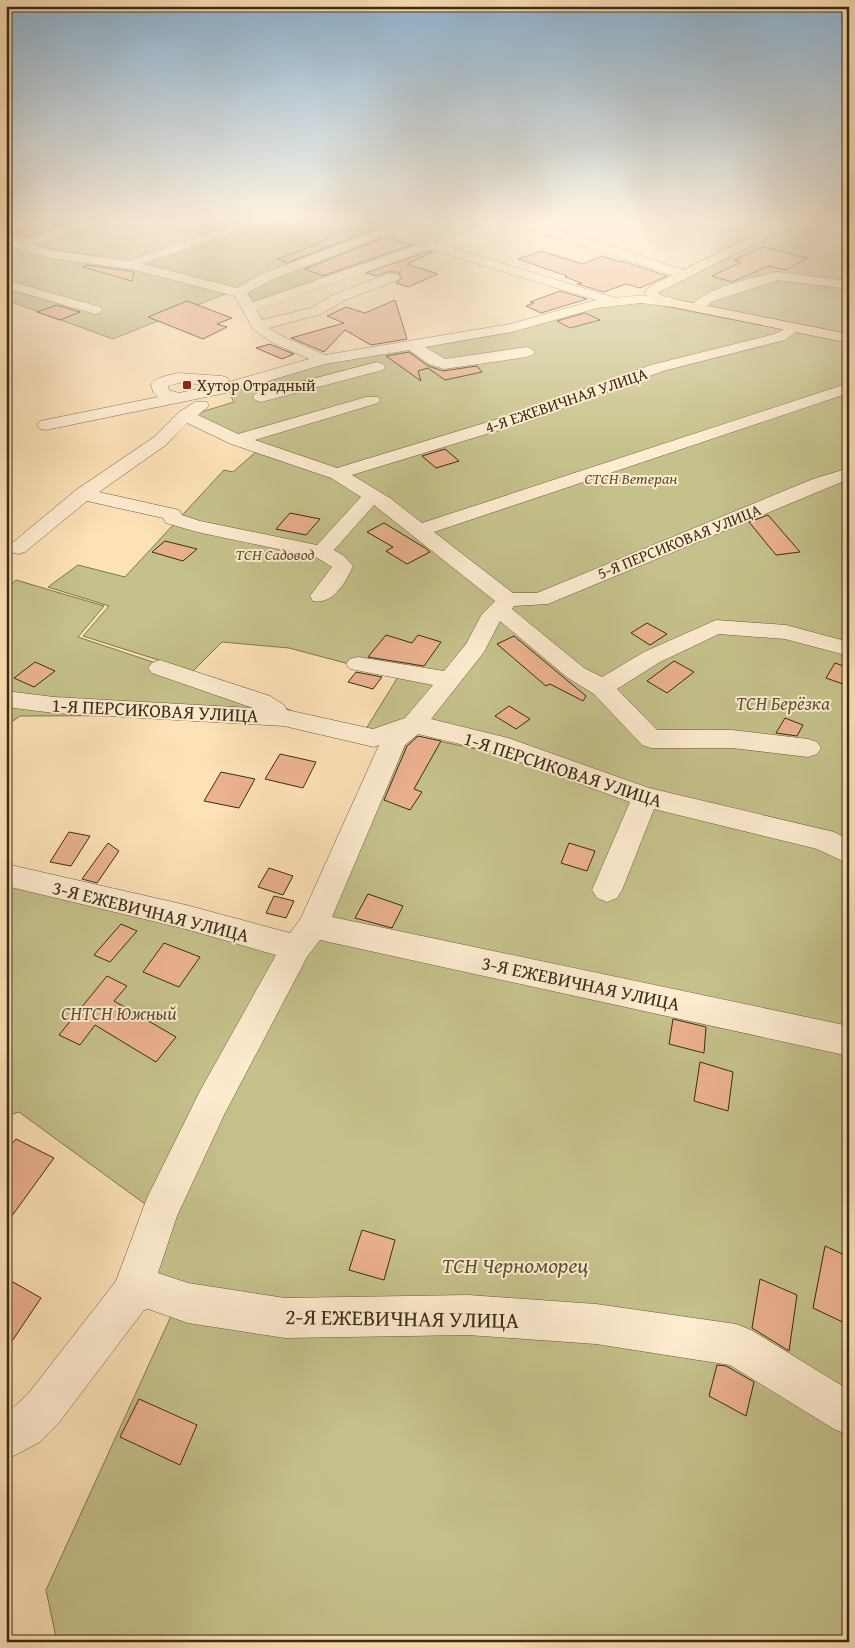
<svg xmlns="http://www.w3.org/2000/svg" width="855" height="1648" viewBox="0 0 855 1648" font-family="'Gentium Book Plus',serif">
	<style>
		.green { fill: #c5c18a; stroke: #807650 }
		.building { fill: #ecb290; stroke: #3a2c17 }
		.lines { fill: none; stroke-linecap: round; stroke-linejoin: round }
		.minor-casing { stroke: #6b593f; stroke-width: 1 }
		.major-casing { stroke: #3a2c17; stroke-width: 1 }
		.minor { fill: #feecd0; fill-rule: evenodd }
		.major { fill: #fde1b7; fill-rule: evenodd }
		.poi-dot { fill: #8f2418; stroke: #feecd0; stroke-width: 2 }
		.labels { text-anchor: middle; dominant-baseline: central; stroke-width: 4; stroke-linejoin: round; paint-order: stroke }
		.far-poi-label { font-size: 16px; fill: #3a2c17; stroke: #feecd0; text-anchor: start }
		.far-street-label { font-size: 16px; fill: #3a2c17; stroke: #feecd0 }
		.far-park-label { font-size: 16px; font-style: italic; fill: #5d5134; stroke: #feecd0 }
		.park-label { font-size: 19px; font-style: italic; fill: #5d5134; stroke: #feecd0 }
		.street-label { font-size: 19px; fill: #3a2c17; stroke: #feecd0 }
		.near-park-label { font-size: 22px; font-style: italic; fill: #5d5134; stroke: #feecd0 }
		.near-street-label { font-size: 22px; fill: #3a2c17; stroke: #feecd0 }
	</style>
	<rect width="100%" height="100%" fill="#fde1b7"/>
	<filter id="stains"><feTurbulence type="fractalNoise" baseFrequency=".004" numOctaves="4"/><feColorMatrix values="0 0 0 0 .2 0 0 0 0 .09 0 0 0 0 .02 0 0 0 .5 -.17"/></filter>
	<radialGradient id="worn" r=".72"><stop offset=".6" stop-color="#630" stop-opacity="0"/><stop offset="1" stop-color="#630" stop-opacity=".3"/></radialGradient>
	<!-- green -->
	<path class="green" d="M6,219H93L17,244L139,264L230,292L113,339L6,300Z
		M99,219H498L253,306L236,290L141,263L25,245Z
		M797,219H849V337L654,297L655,289Z
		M647,303L849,342V847L416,730L504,601L335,476L188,416L234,402L230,395L235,385L287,369L509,327L595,305Z
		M257,451L333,478L372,502L498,600L409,722L364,732L398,677L289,648L222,642L193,671L83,636L109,606L48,587L78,565L125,577L224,470L233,472Z
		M16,580L104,606L78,637L269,701L301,715L20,716L6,726V590Z
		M410,735L533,761L849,857V1642H57L46,1590L182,1292L142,1284L161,1222L323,919Z
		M6,873L288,935L145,1204L19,1112L6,1116Z"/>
	<!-- building -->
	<path class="building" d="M67,219H78L30,236L14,232Z
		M351,227L367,232L287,263L278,259L315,245Z
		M385,237L411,245L323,276L305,269Z
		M763,247L807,258L786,270L768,266L732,282L712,276L741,262L734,260Z
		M429,251L433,252L407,264L438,274L408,287L396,283L402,278L398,272H387L377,276L366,273Z
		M541,251L583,264L602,256L620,262L622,261L667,276L640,288L626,284L604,292L577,284L582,283L565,277L567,276L518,259Z
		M87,265L130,271L134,272L132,281L83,267Z
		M560,291L587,299L541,313L526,306L534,303L530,302Z
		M395,300L407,339L371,345L345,330L324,352L291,338L344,323L327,316L346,307L365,313Z
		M187,301L232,318L217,324L227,327L203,339L148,317Z
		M57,305L80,312L60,320L37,312Z
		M585,313L600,320L570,328L557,321Z
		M270,344L272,345L294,354L282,359L256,348Z
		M409,352L428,366L443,371L477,366L482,372L445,380L428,368L418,371L421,381L386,356Z
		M445,449L459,461L436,468L422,456Z
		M290,513L320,519L306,535L276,529Z
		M768,515L800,552L776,555L749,522Z
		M384,523L425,548L430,552L407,564L386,551L393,547L367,532Z
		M165,541L197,549L183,561L152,552Z
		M647,623L667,634L650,645L631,633Z
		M386,635L412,643L418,635L441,642L424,666L368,657Z
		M514,636L586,696L583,701L550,684L546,686L497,644Z
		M674,661L694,672L667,693L647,681Z
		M35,662L55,671L34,687L14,678Z
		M835,663L849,668V673L843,684L826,678Z
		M356,672L382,677L373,689L348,682Z
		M509,706L530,719L516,729L495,716Z
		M785,718L803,725L797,736L776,733Z
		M418,736L441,741L414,789L422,792L410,810L384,800L407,746Z
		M280,754L316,762L303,788L265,779Z
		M221,772L255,779L239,808L204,801Z
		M69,832L90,836L71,866L50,862Z
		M108,843L119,851L97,883L82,879Z
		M569,843L595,851L587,871L561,863Z
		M269,868L293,876L283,895L258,887Z
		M368,894L403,906L392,928L355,918Z
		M274,896L294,901L286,918L266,913Z
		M121,924L137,931L110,962L94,955Z
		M164,943L200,957L179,987L143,972Z
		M107,976L127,986L114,1001L176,1037L156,1062L95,1025L80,1045L59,1035Z
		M673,1019L706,1027L704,1053L669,1044Z
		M700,1062L733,1072L728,1111L694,1101Z
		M16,1139L54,1158L6,1224V1151Z
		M362,1230L395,1240L384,1280L349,1270Z
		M825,1246L849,1257V1325L813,1308Z
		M6,1278L41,1298L6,1350Z
		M760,1279L797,1295L789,1351L752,1328Z
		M717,1365L726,1366L754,1382L746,1416L709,1396Z
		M139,1399L197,1425L180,1465L120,1437Z"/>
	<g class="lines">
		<defs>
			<path id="minor" d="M84,219H103L101,221L33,245L51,250L129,261L249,219H267L265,221L144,264L237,288L262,274L405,219H422L420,221L272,280L247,293L253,302L429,241L616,298C630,296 671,292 680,303L673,307L641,303L597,308L512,332L425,347L445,359L527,347L532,349L535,352L532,355L527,357L444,369L429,364L409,350L325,364L235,391L46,430L40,429L37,425L40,421L158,397L153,392L151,384C156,377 170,375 178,373L222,376L228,378L229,382L309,359L273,343L253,329L235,296L130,269L50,258L6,245V237L21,241ZM429,249L596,300L510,324L325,355L284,337L269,328L321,314L345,300L398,280L400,277L398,274H388L335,294L311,308L262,320L257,310ZM179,383L215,385L179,393L169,390L168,386Z
				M500,219H520L570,233L576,219H588L581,236L687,271L689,274L687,277H677L570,241L502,221Z
				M777,272L849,281V289L778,280L711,302L702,311L697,312L690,308C705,287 752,278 777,272Z
				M6,280L100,307L102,310L100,313L95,314L6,288Z
				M794,324L799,325L801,328L785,340L663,371L529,421L352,475L390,498L422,523L849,383V393L434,532L513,593H537L813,479L849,468V479L548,604L514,606L512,609L584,668L602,677L644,652L716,620L786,625L849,642V656L785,639L719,634L660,662L617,689L657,730H732L808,739L817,742L821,748L817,754L808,757L732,748H651L642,745L594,694L568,678L500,621L484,652L431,719L508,738L649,788L834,832L849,840V864L817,849L654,809L622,890L617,898L607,902L597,898L592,890L630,802L493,752L418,734L405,745L332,917L849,1026V1056L320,940L307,957L224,1115L177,1216L158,1273L188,1283L285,1298L468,1295L596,1304L736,1324L751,1330L849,1390V1435L834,1429L730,1365L596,1344L468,1335L285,1338L188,1323L148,1309L144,1310L58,1424L40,1442L6,1460V1414L28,1394L116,1281L147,1198L200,1091L276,955L186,929L6,886V864L186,905L290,933L301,918L379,745L374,747L284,726L54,713L6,707V691L54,697L253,708L152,673L148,668L152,663L160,660L270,696L284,705L287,710L373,729L405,718L433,685L350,669L346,664L350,659L358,657L444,671L466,644L482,614L495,601L374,505L334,550L344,556L353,566C346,582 333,605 313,601L310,596L332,567L316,557L197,532L166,523L163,518L87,501L25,552L18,554L11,552L8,548L11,544L76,490L154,437L179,412L195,402H207L209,406L198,415L238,434L366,397H378L380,400L378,403L255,440L337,468L517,413L651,365L775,334ZM187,423L231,444L331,478L361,497L317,545L200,521L182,515L179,510L99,492L166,445Z
				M377,362L383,364L385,367L383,370L261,402L255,400L253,397L255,394Z"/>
			<path id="major" d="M787,219H803L658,293L668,300L673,299L849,334V343L673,307C661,304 651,304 644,292L650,286Z"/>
		</defs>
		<!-- minor casing -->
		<use href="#minor" class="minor-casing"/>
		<!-- major casing -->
		<use href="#major" class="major-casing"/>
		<!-- minor -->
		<use href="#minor" class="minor"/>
		<!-- major -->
		<use href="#major" class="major"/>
	</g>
	<!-- sky -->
	<linearGradient id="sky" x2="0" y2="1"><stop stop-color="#8eb6d6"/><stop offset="0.49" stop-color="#fef2df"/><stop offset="1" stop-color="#fef2df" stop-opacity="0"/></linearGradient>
	<rect width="855" height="450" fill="url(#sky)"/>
	<!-- markers -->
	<rect class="poi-dot" x="182" y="380" width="10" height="10" rx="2.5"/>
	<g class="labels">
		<!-- far-poi labels -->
		<g class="far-poi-label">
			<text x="197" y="385">Хутор Отрадный</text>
		</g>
		<!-- far-street labels -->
		<g class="far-street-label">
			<text transform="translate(566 400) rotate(-19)">4-Я ЕЖЕВИЧНАЯ УЛИЦА</text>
			<text transform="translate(679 541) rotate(-22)">5-Я ПЕРСИКОВАЯ УЛИЦА</text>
		</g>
		<!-- far-park labels -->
		<g class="far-park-label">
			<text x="631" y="478">СТСН Ветеран</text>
			<text x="275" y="554">ТСН Садовод</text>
		</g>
		<!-- park labels -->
		<g class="park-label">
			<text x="783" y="703">ТСН Берёзка</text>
			<text x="119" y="1013">СНТСН Южный</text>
		</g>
		<!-- street labels -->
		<g class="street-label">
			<text transform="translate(155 710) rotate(3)">1-Я ПЕРСИКОВАЯ УЛИЦА</text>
			<text transform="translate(563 769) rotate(18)">1-Я ПЕРСИКОВАЯ УЛИЦА</text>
			<text transform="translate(151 911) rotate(14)">3-Я ЕЖЕВИЧНАЯ УЛИЦА</text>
			<text transform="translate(581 983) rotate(12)">3-Я ЕЖЕВИЧНАЯ УЛИЦА</text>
		</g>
		<!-- near-park labels -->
		<g class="near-park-label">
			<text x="515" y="1265">ТСН Черноморец</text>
		</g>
		<!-- near-street labels -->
		<g class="near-street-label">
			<text transform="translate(402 1318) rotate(1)">2-Я ЕЖЕВИЧНАЯ УЛИЦА</text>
		</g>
	</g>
	<!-- margin -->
	<rect width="855" height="1648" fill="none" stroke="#fde1b7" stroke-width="25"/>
	<rect x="8" y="8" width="840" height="1633" fill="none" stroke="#3a2c17" stroke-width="2.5"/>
	<rect x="12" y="12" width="830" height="1623" fill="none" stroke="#3a2c17"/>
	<rect width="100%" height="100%" filter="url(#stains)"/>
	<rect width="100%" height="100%" fill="url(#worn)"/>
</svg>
